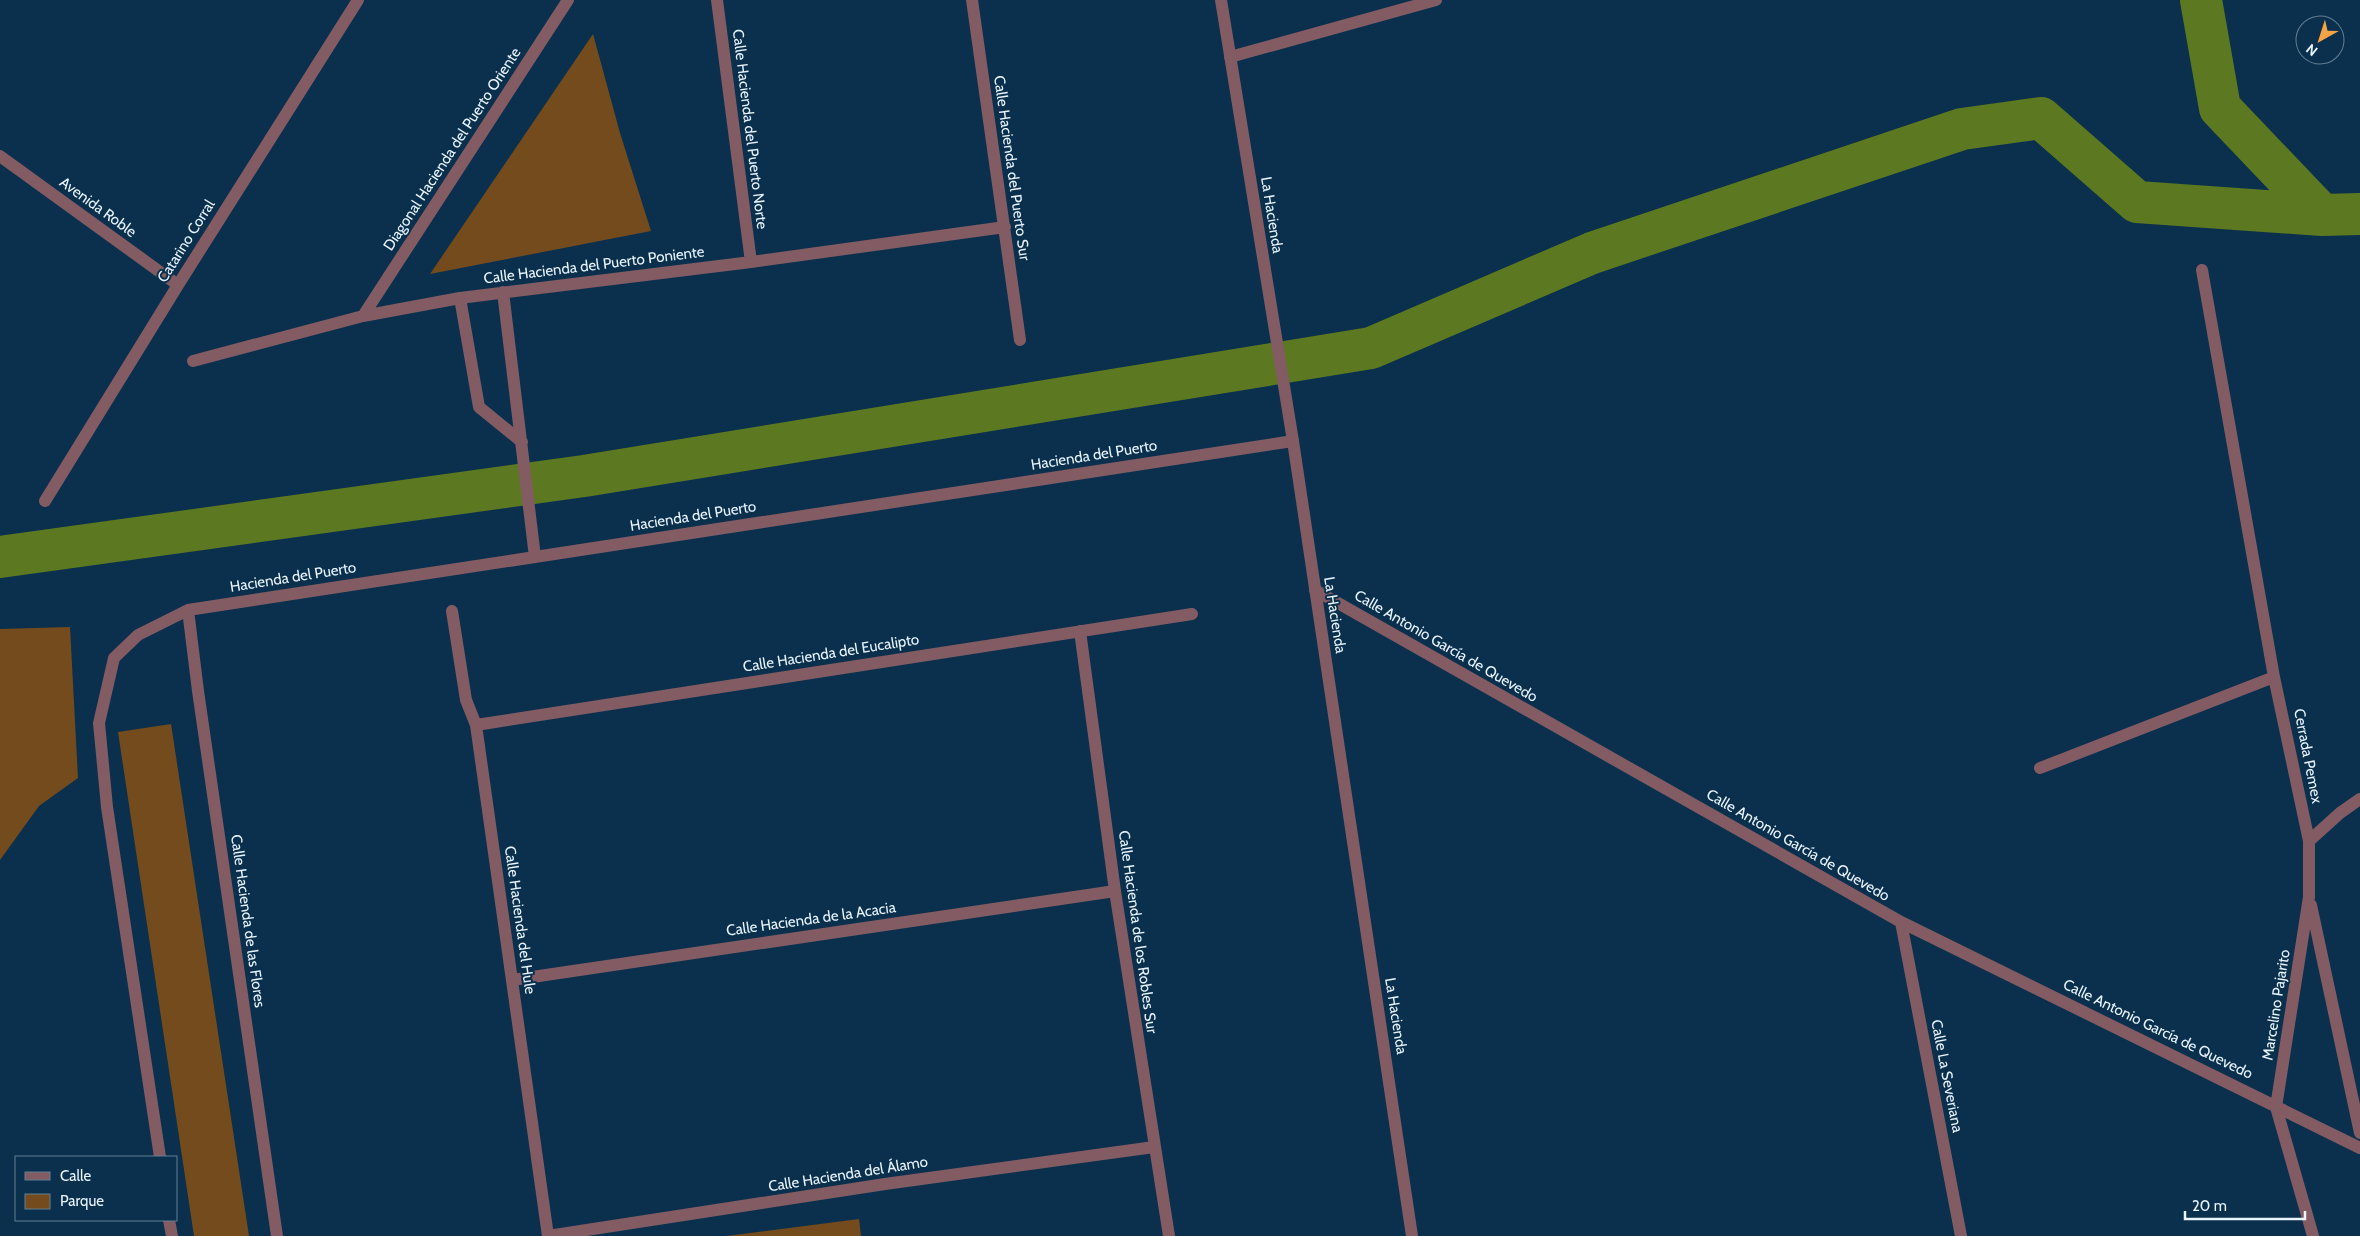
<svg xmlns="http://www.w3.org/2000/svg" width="2360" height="1236" viewBox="0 0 2360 1236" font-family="Cabin,sans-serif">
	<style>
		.green { fill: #744b1c }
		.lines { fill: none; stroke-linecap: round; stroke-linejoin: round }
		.canal { stroke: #5c7821; stroke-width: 42 }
		.minor { stroke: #825b63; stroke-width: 12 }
		.tertiary { stroke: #825b63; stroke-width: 12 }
		.labels { text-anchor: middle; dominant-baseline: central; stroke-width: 4; stroke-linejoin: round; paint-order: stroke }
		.street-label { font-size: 15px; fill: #e9f4fd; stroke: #0a304d }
	</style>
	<rect width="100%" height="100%" fill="#0a304d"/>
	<!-- green -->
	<path class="green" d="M593,34L620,133L651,231L430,274Z
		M70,627L78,778L39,806L0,860V629Z
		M171,724L249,1236H194L118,732Z
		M859,1219L861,1236H726Z"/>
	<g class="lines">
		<!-- canal -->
		<path class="canal" d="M2201,0L2220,108L2322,215
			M0,557L584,476L1371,348L1592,253L1962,129L2041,118L2137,202L2322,215L2360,214"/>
		<!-- minor -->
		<path class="minor" d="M717,0L751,262
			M972,0L1020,340
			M1230,57L1436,0
			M0,156L178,285
			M2202,270L2274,677L2309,841
			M503,292L535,557
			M460,298L479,407L522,442
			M363,316L568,0
			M193,361L363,316L460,298L751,262L1005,227
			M45,501L178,285L358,0
			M1315,590L1901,922L2360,1148
			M188,610L198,691L277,1236
			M452,611L466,700L476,725L548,1236
			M1080,631L1115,891L1169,1236
			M476,725L1192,614
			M2040,768L2274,677
			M2311,905L2360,1133
			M1901,922L1961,1236
			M512,980L1115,891
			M160,1157L107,807L99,723L114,658L138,635L188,610L1293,441
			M169,1220L172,1236
			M548,1236L885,1184L1154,1147
			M2313,1236L2276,1107L2309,897V841L2340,813L2360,799"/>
		<!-- tertiary -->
		<path class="tertiary" d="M1221,0L1293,441L1412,1236"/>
	</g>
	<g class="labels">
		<!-- street labels -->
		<g class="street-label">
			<text transform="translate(750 129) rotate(83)">Calle Hacienda del Puerto Norte</text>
			<text transform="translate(452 149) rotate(-57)">Diagonal Hacienda del Puerto Oriente</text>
			<text transform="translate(1012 168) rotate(82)">Calle Hacienda del Puerto Sur</text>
			<text transform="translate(98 207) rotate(36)">Avenida Roble</text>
			<text transform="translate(1272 215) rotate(81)">La Hacienda</text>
			<text transform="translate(186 241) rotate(-58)">Catarino Corral</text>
			<text transform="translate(594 265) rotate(-7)">Calle Hacienda del Puerto Poniente</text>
			<text transform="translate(1094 455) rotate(-9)">Hacienda del Puerto</text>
			<text transform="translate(693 516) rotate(-9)">Hacienda del Puerto</text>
			<text transform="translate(293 577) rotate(-9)">Hacienda del Puerto</text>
			<text transform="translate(1335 615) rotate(81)">La Hacienda</text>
			<text transform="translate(1446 646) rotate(30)">Calle Antonio García de Quevedo</text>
			<text transform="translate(831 653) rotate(-9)">Calle Hacienda del Eucalipto</text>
			<text transform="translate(2308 756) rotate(79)">Cerrada Pemex</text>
			<text transform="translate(1798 845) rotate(30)">Calle Antonio García de Quevedo</text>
			<text transform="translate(811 919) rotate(-8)">Calle Hacienda de la Acacia</text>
			<text transform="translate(520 920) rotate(82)">Calle Hacienda del Hule</text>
			<text transform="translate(248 921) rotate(82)">Calle Hacienda de las Flores</text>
			<text transform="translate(1138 932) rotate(82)">Calle Hacienda de los Robles Sur</text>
			<text transform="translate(2276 1005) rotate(-81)">Marcelino Pajarito</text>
			<text transform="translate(1396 1016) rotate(81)">La Hacienda</text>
			<text transform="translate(2158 1029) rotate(26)">Calle Antonio García de Quevedo</text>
			<text transform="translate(1947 1076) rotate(79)">Calle La Severiana</text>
			<text transform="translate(848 1174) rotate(-9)">Calle Hacienda del Álamo</text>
		</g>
	</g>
	<!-- legend -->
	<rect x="15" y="1156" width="162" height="65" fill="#0a304d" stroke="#637e93"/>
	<rect x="25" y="1172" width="25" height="8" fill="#825b63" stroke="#637e93"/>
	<text x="60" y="1181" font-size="15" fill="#e9f4fd">Calle</text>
	<rect x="25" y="1194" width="25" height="15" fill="#744b1c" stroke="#637e93"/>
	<text x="60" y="1206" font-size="15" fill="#e9f4fd">Parque</text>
	<!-- north arrow -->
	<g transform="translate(2320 40) rotate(219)"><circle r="24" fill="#0a304d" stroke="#637e93"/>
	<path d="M0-4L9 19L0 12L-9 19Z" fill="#f5a346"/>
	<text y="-8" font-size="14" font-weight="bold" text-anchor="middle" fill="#e9f4fd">N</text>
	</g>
	<!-- scale -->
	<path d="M2185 1211v8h120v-8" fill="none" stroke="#e9f4fd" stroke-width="2.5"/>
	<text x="2192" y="1211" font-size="15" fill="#e9f4fd" stroke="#0a304d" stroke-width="4" paint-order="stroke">20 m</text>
</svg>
